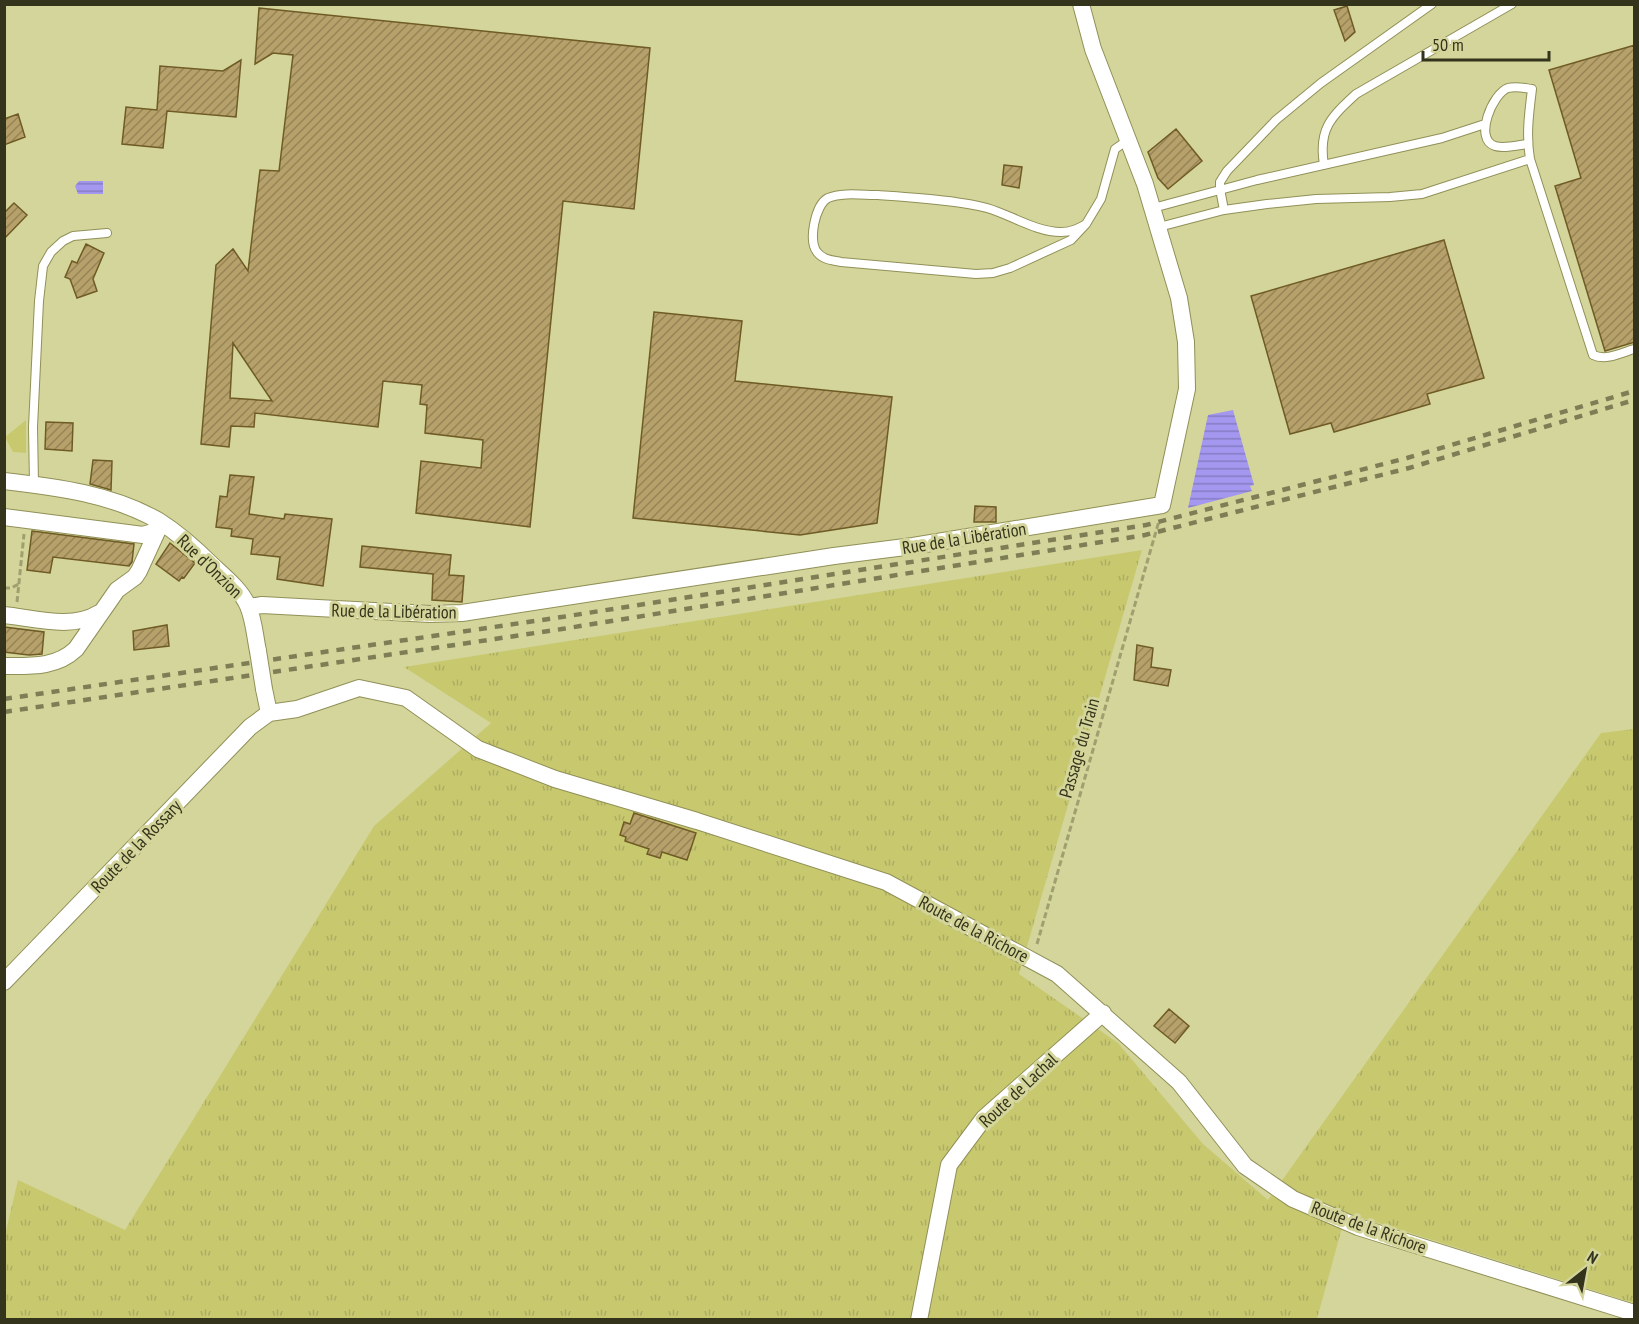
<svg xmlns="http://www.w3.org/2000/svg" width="1639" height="1324" viewBox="0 0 1639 1324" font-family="'PT Sans Narrow',sans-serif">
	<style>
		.grass { fill: url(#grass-tufts) }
		.park { fill: #c8c96f }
		.water { fill: url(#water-rules) }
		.building { fill: url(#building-hatch); stroke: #6f5b25; stroke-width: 1.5; fill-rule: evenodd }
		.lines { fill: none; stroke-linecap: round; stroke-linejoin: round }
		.lane-casing { stroke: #909058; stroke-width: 10 }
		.street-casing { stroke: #909058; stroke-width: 18 }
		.path { stroke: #9f9f70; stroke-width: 3; stroke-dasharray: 6 3; stroke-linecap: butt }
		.lane { stroke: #fff; stroke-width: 8 }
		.street { stroke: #fff; stroke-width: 16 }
		.rail { stroke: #7e7e56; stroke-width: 4.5; stroke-dasharray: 8 8; stroke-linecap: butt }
		.street-bridge-casing { stroke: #909058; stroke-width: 18; stroke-linecap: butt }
		.street-bridge { stroke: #fff; stroke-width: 16 }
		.labels { text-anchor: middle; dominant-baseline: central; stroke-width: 6; stroke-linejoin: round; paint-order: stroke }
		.street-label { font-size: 18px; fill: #34341c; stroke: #d4d59a }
	</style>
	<defs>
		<pattern id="grass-tufts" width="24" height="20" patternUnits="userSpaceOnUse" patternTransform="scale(1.5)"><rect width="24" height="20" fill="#c8c96f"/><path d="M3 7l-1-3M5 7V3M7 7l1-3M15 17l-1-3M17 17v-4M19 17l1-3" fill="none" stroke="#acad60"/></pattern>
		<pattern id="water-rules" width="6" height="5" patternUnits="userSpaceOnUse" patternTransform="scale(1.5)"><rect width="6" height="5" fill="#a397f0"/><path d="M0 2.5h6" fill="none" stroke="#867cc2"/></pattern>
		<pattern id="building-hatch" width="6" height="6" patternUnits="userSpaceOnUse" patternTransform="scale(1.5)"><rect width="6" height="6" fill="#b7a16a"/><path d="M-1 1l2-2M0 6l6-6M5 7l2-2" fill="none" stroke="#968456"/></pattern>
	</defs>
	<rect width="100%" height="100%" fill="#d4d59a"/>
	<!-- grass -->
	<path class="grass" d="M1142,550L1019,974L1118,1043L1203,1144L1268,1200L1601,733L1634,729V1303L1346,1213L1317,1319L5,1320V1235L18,1180L125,1230L374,826L491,723L404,667Z"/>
	<!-- park -->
	<path class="park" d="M26,420V453L13,452L5,437Z"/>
	<!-- water -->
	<path class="water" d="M79,181H103V194H78L75,186Z
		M1233,410L1254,485L1250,486L1252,491L1188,508L1208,415Z"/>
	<!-- building -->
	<path class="building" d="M1347,6L1355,32L1345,41L1334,10Z
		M259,8L650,48L634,209L563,201L530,527L416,513L421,461L481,468L483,440L425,433L427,405L420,404L422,385L383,381L378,427L255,413L254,427L231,426L229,447L201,444L216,265L233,249L248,271L260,170L279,171L293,55L273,53L255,64ZM233,343L272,401L230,398Z
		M1635,45V342L1605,351L1555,186L1581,178L1549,70Z
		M241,60L236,117L167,111L163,148L122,144L126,107L157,110L160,66L223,71Z
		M18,114L25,137L4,145V119Z
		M1176,129L1202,161L1168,189L1158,178L1148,152Z
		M1004,165L1022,167L1019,188L1002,185Z
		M14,203L27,215L4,239V213Z
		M1444,240L1484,378L1427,394L1430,404L1334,432L1331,423L1290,434L1251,296Z
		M86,244L104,253L93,279L97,291L77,298L70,279L65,277L72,261L77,263Z
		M654,312L742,321L735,381L892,397L877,523L800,535L633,518Z
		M46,422L73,423L72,451L45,449Z
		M93,460L112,461L111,490L90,484Z
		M230,475L254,477L249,514L284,519L285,514L332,519L323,586L277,579L280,557L251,554L253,539L231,536L232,529L216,527L220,496L227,497Z
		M975,506L996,507V522H974Z
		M32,531L134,544L132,562L129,566L53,557L50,573L27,570Z
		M170,543L195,563L184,578L182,577L179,581L156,564Z
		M362,546L451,555L449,575L464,576L462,602L432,600L433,574L360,567Z
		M167,625L169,646L134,650L133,631Z
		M4,627L44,632L42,654L29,655L4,652Z
		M1137,645L1153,648L1151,667L1171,670L1168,686L1134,680Z
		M634,813L696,833L687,860L662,852L660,858L647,854L649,849L625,841L626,837L620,835L624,822L630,824Z
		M1169,1009L1189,1026L1175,1043L1154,1026Z"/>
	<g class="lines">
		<defs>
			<path id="lane" d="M1527,144C1518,145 1504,149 1495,146C1473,139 1493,93 1508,88C1516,86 1524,88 1532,89C1529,113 1526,135 1530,159L1593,355C1606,361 1621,353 1634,349
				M1324,165C1318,129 1331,117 1356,94L1512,4
				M1153,208L1257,180L1442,138L1485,124
				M1224,210L1220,189V182L1227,171L1276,120L1321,83L1432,4
				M1086,224C1077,229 1071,232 1061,232C1036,232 1011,215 987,208C958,200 909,197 878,195C863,195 842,192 828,198C815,205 808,241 817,252C823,260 832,260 841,262L976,274L993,273L1010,268L1071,240L1086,224L1101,199L1115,149L1128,140
				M1159,227L1224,210L1267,204L1316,199L1390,197L1422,194L1530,159
				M34,484L33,427L39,301L43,266L51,252L63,241L73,236L107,233"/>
			<path id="street" d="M4,481C57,487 112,494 159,521C178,533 196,549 212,565C225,577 241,590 248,606C254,620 255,637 258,651
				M4,517L143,535L156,531
				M249,607L262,605L430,614L462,613L834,556L913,546L1162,505L1187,389L1186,342L1179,298L1145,184L1093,49L1081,4
				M4,615C34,618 72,630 99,613
				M4,666C30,666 56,668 76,649L117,590L135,577L139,571L161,523
				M264,689L269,713L297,709L359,688L406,698L478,749L555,779L697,821L886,882L1057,974L1179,1082L1245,1166L1293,1199L1358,1227L1634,1313
				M4,982L250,727L269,713
				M919,1320L949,1165L984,1118L1103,1013"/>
		</defs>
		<!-- lane casing -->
		<use href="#lane" class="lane-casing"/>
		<!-- street casing -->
		<use href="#street" class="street-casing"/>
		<!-- path -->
		<path class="path" d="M4,588H11L19,584
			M17,602L24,534
			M1037,944L1159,521"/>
		<!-- lane -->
		<use href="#lane" class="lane"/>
		<!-- street -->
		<use href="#street" class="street"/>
		<!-- rail -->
		<path class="rail" d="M4,699L562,617L1146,525L1407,458L1634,391
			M4,712L562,629L1145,535L1409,468L1634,400"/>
		<defs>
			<path id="street-bridge" d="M258,651L264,689"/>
		</defs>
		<!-- street-bridge casing -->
		<use href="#street-bridge" class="street-bridge-casing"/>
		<!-- street-bridge -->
		<use href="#street-bridge" class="street-bridge"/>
	</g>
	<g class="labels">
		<!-- street labels -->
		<g class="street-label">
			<text transform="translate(964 538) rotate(-9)">Rue de la Libération</text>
			<text transform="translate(210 566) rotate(44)">Rue d'Onzion</text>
			<text transform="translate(394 611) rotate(1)">Rue de la Libération</text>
			<text transform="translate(1079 748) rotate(-74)">Passage du Train</text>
			<text transform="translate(136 846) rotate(-46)">Route de la Rossary</text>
			<text transform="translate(974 929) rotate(28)">Route de la Richore</text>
			<text transform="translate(1018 1090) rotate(-43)">Route de Lachal</text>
			<text transform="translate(1369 1227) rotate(20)">Route de la Richore</text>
		</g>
	</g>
	<!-- border -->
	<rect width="1639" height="1324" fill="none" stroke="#34341c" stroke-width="12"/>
	<!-- north arrow -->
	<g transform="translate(1585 1270) rotate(31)" stroke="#d4d59a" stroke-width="4.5" paint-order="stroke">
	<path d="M0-4.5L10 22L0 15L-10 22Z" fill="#34341c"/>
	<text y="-9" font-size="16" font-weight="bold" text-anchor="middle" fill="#34341c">N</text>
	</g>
	<!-- scale -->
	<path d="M1423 51v9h126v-9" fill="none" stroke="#34341c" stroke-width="3"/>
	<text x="1432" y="51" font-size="18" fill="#34341c" stroke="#d4d59a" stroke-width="4.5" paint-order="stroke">50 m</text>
</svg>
